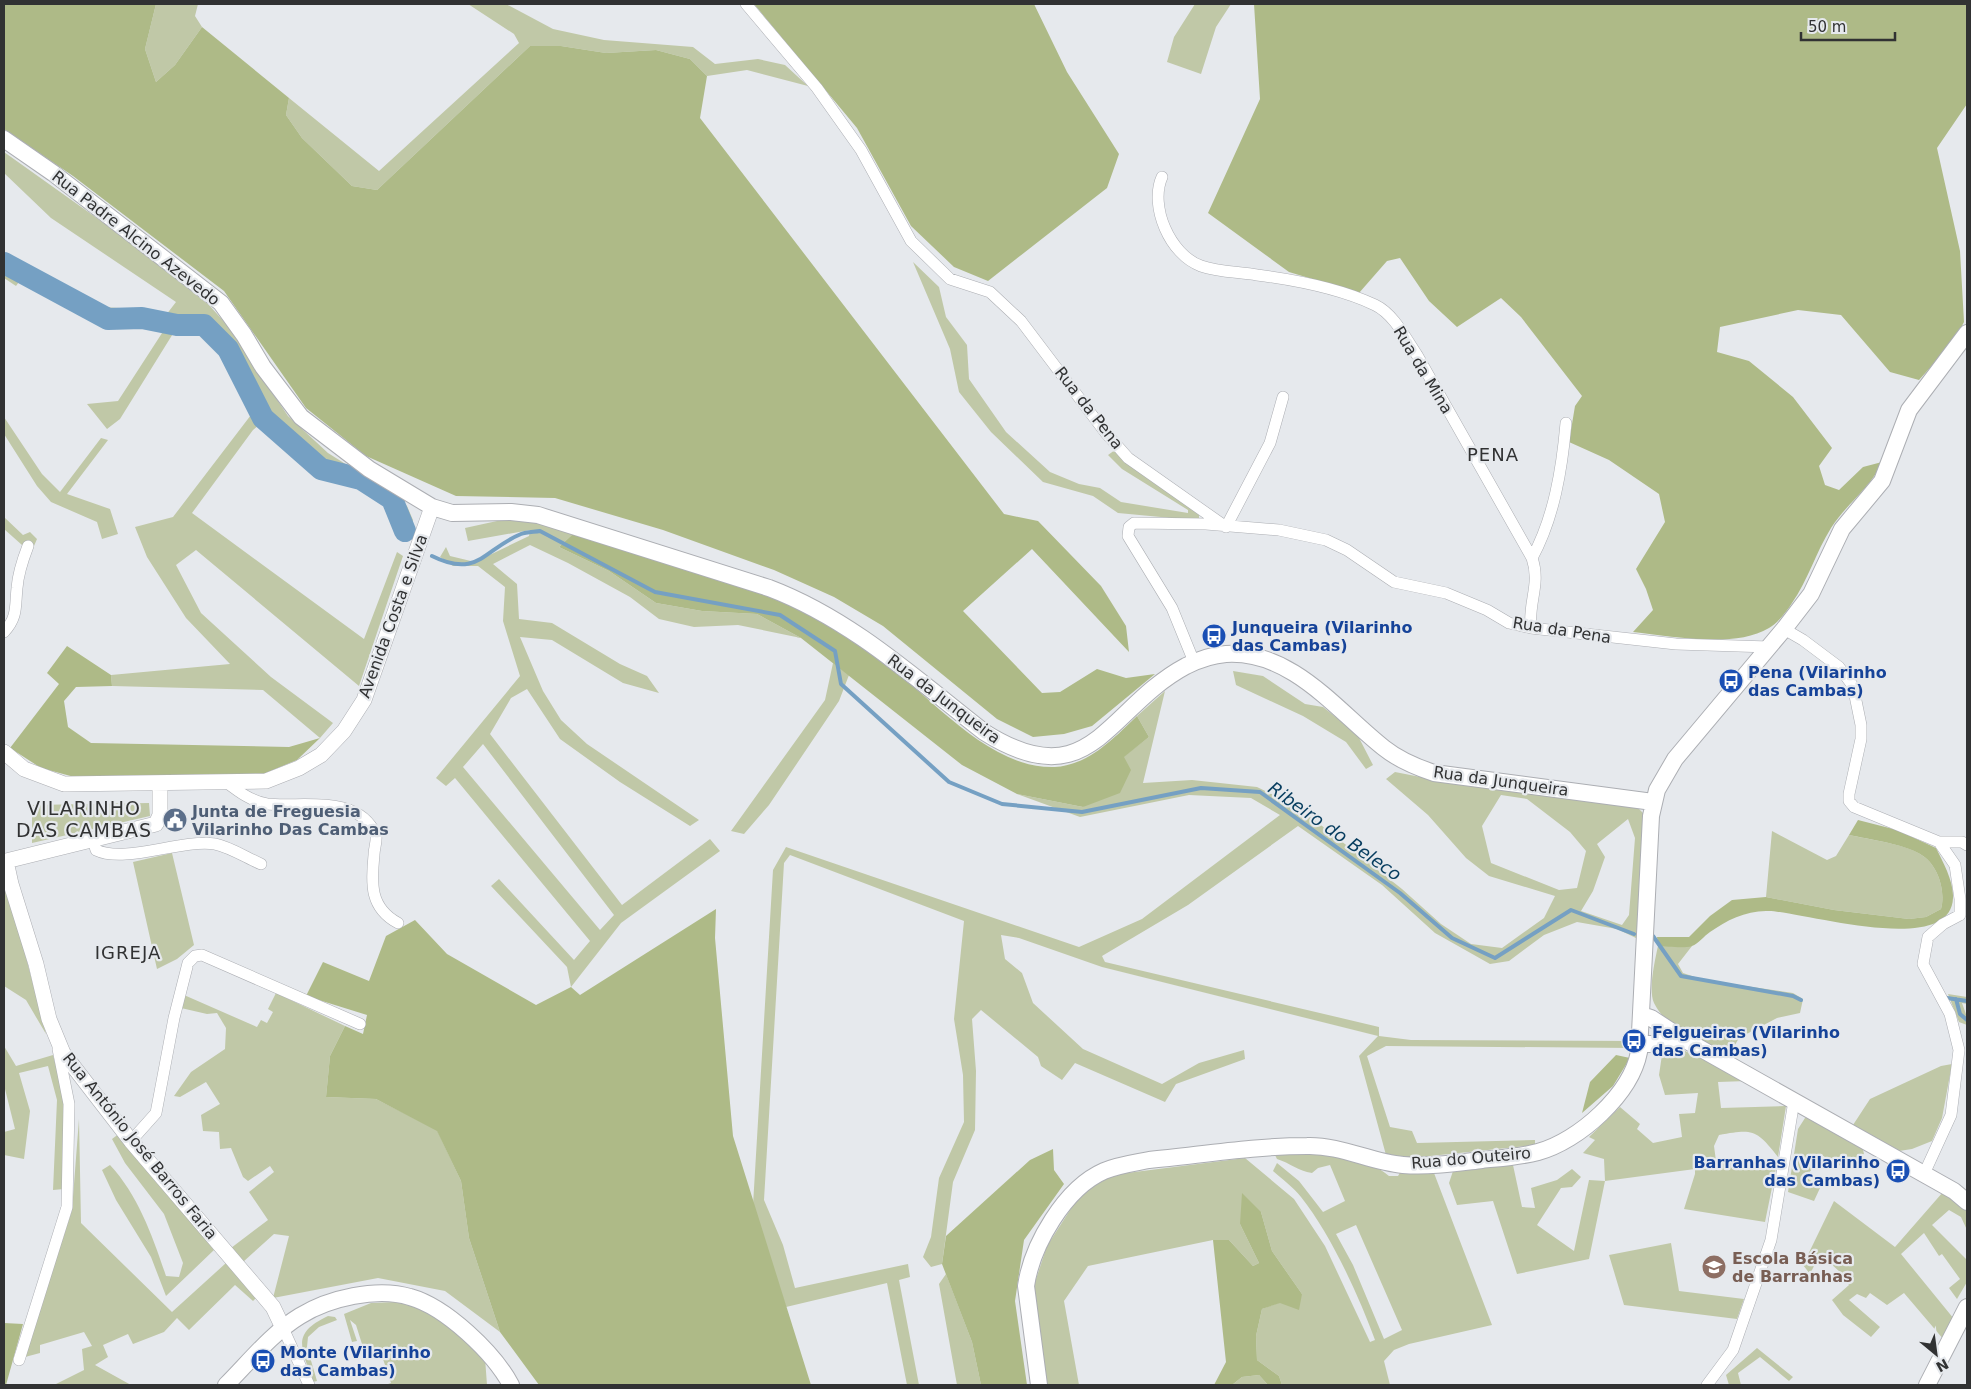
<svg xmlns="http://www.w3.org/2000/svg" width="1971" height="1389" viewBox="0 0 1971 1389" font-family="'DejaVu Sans',sans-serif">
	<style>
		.green { fill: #c0c8a7; fill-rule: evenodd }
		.forest { fill: #aeba87 }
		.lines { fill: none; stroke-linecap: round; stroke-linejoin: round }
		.stream { stroke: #75a0c3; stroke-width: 4 }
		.river { stroke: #75a0c3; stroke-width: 22 }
		.minor-casing { stroke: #acaeb3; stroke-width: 12 }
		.tertiary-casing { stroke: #acaeb3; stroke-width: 16 }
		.secondary-casing { stroke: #acaeb3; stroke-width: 18 }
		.minor { stroke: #fff; stroke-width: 11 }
		.tertiary { stroke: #fff; stroke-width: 15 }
		.secondary { stroke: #fff; stroke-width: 16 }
		.labels { text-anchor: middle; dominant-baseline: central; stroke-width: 4.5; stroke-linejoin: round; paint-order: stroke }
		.street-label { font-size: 16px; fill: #313233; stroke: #e6e9ed }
		.transit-label { font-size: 16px; font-weight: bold; fill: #164399; stroke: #e6e9ed; text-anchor: start }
		.service-label { font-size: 16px; font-weight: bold; fill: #4e5e75; stroke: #e6e9ed; text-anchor: start }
		.education-label { font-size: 16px; font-weight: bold; fill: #785e54; stroke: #e6e9ed; text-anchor: start }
		.neighbourhood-label { font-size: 18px; letter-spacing: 1px; fill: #313233; stroke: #e6e9ed }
		.water-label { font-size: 18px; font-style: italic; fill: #073d5f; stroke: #e6e9ed }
		.quarter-label { font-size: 19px; letter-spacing: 1px; fill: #313233; stroke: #e6e9ed }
	</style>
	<rect width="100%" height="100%" fill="#e6e9ed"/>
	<!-- green -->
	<path class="green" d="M156,4H198L195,16L202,27L175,65L156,82L145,49Z
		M468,4H506L553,29L604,40L693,47L715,64L758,59L785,65L808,86L747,70L707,76L690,59L656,50L606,53L561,46H530L377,190L352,186L302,138L286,115L289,98L379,171L519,43L514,34Z
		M1195,4H1231L1216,27L1201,74L1167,62L1174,37Z
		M4,152L115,231L209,305L227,325L288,416L328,453L395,495L407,506L413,520L409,540L404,541L399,536L395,517L384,502L343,479L318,475L261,423L253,430L192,513L364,639L397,552L403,556L359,686L196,550L176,565L201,613L271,677L333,723L320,738L263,690L112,686L111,675L230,664L186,618L147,557L135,527L173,517L254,411L230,367L213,341L192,328L174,332L120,419L107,429L87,404L118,401L164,330L135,321L93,322L31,285L39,274L101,307L139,309L166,315L176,302L51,218L4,173Z
		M4,262L24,275L16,286L4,278Z
		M913,262L939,287L946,317L967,345L969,379L1006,432L1050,472L1079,484L1100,488L1121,502L1188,513V510L1122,469L1108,455L1115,450L1199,513V518L1193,520L1118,513L1093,496L1043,482L991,432L959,392L950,349Z
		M4,417L42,474L60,492L101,438L108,440L67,494L110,509L118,534L102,539L97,522L51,502L37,486L4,434Z
		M4,517L23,535L30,532L37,539L31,553L4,529Z
		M539,520L574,533L559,547L609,571L656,603L702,611L757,614L801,638L738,625L694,627L659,619L630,597L568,563L530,545L493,564L517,584L519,619L552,623L620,664L647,676L659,693L623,683L552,640L520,637L543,691L561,720L587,744L699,820L690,826L620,782L560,739L527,689L511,698L490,734L622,905L710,839L720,851L621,923L571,987L567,967L491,886L499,879L574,960L590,941L455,778L446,786L436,778L520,676L503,621L505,587L478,566H453L440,557L446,547L450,556L475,562L529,536L530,530L468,541L465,528L497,521ZM483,744L614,915L600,930L463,767Z
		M833,663L849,675L839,701L769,805L744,834L731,831L825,700Z
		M1233,671L1263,676L1305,704L1323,707L1357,734L1373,765L1366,769L1346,742L1303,716L1236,685Z
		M1165,691L1143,783L1192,780L1257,787L1298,807L1402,889L1441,924L1471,944L1502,948L1544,918L1555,896L1489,876L1466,858L1428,815L1386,779L1395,772L1451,783L1491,785L1635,805L1643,813V864L1636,938L1617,929L1577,922L1544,935L1509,961L1490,964L1435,933L1382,885L1298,826L1188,905L1102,956L1105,962L1379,1027V1036L1411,1040L1633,1041L1632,1048L1386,1046L1367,1056L1390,1127L1412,1131L1417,1143L1535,1140V1145L1411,1158L1386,1155L1359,1056L1378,1036L1102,967L1019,938L1001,935L1005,959L1022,973L1033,1003L1083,1049L1162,1084L1199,1063L1244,1050L1245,1059L1176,1084L1165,1102L1075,1063L1062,1080L1041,1066L1038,1057L981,1010L972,1019L976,1071L975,1130L953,1182L942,1264L931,1267L923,1257L931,1237L939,1178L964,1122L963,1075L954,1019L964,921L790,855L784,863L764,1200L783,1245L795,1288L908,1264L910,1277L899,1280L919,1385H907L887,1283L786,1307L753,1205L773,870L786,847L1079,947L1142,919L1280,815L1251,798L1189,795L1080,817L1017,794L1083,807L1123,757L1149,737L1137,716ZM1501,795L1527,799L1570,832L1586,851L1577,888L1559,890L1491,863L1482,826ZM1628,819L1635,838L1629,915L1622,925L1581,911L1593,891L1605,857L1597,844Z
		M149,803L150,816L32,843V805Z
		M1772,831L1827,860L1836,856L1849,835C1867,839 1905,844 1920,854C1938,864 1946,891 1941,909L1926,917L1909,919L1834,910L1766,897Z
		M172,853L194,945L177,959L157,969L133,862Z
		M4,886L15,915L46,1034L26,1000L4,986Z
		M1658,946H1692L1678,964L1683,973L1704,980L1793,993L1803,999L1800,1013L1777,1018L1739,1038L1729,1055C1704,1042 1667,1030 1654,1003C1648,990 1655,960 1658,946Z
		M276,993L345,1026L330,1056L326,1097L376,1099L437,1130L461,1181L469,1238L500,1332L445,1291L378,1278L273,1298L289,1236L274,1234L243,1262L231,1248L268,1220L249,1192L274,1172L270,1166L248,1181L243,1177L231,1148L220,1149L219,1132L203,1131L201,1115L220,1104L206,1082L180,1097L174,1096L191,1072L225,1049L226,1028L217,1013L207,1014L181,1008L184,995L257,1027L261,1020L267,1023L273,1012L268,1009Z
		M1948,994L1967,997V1004L1962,1003L1967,1017V1025L1959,1022Z
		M4,1046L16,1066L53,1055L65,1100L64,1189L53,1190L57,1100L48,1066L19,1073L30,1111L24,1159L4,1155V1132L15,1129L4,1085Z
		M1663,1048H1679L1747,1081L1718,1082L1721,1108L1786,1106L1778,1157C1756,1129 1753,1129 1719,1135L1714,1146L1716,1161L1758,1158L1767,1163H1777L1765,1222L1684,1209L1695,1174V1169L1605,1181L1589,1259L1517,1274L1493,1201L1457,1205L1449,1183L1453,1171L1513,1165L1522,1207L1535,1208L1531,1188L1557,1180L1572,1169L1581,1177L1572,1187L1561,1188L1537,1225L1574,1251L1589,1180L1605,1181L1604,1159L1583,1153L1595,1140L1589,1137L1620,1107L1640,1124L1637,1129L1653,1143L1682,1137L1679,1114L1695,1113L1698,1093L1665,1095L1659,1075Z
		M1952,1064L1942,1118L1932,1141L1912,1149L1899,1151L1853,1125L1870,1099L1941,1066Z
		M1805,1118H1815L1862,1145L1864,1154L1838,1166L1822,1155L1806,1177L1820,1188L1814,1201L1788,1192L1798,1129Z
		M79,1119L81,1223L172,1312L226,1263L257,1297L253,1301L235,1285L189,1330L177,1318L164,1332L133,1344L128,1334L103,1345L108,1357L95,1365L131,1385H54L84,1370L82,1349L92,1346L84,1332L40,1345V1353L25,1357L72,1210Z
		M120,1133L214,1250L166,1296L151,1257L116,1200L102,1170L110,1165C138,1195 153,1237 166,1276L179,1277L183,1263L164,1214L125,1163L112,1139Z
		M1305,1152C1332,1156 1368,1157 1389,1176H1398L1401,1171L1434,1173L1492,1325L1409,1344L1394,1350L1384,1361L1390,1385H1282L1279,1376L1257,1360L1256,1336L1262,1309L1302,1294L1272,1251L1261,1212L1240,1224L1259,1263L1253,1266L1229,1240H1213L1088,1266L1064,1301L1079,1385H1045L1032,1291L1047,1246L1079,1196L1111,1175L1245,1158L1294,1199L1325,1246L1370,1342L1375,1340C1359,1296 1330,1233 1301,1197C1293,1187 1282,1179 1273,1171L1277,1163L1299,1181L1323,1212L1345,1201L1330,1165L1318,1168L1312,1173C1298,1171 1290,1163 1277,1159L1275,1155ZM1356,1225L1402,1330L1384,1339L1353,1265L1336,1234Z
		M1943,1192L1967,1209V1230L1961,1217L1949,1210L1932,1225L1967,1260V1282L1957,1299L1949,1288L1960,1279L1942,1254L1939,1256L1924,1233L1901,1254L1954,1319L1944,1340L1904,1293L1887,1305L1870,1293L1866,1298L1857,1294L1849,1300L1880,1327L1871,1337L1843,1315L1832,1300L1849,1285L1840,1272L1820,1254L1810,1274L1803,1265L1834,1201L1895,1247Z
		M1671,1243L1679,1291L1744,1299L1737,1319L1624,1305L1609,1255Z
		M946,1274L972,1342L981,1385H957L939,1284Z
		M395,1302C429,1304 460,1335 485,1358L487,1385H385L391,1383L382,1356L367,1360L356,1325L350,1320L357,1341L352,1342L344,1314L371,1303Z
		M328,1316L335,1317L337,1320L319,1327L308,1337L307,1347L317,1381L313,1382C302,1348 290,1334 328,1316Z
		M1757,1348L1793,1377L1789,1381L1760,1357L1738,1373L1741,1385H1729L1726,1375Z
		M1259,1375L1268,1385H1232L1242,1377Z"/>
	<!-- forest -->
	<path class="forest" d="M4,4H156L145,49L156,82L175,65L202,27L289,98L286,115L302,138L352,186L377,190L530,46H561L606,53L656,50L690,59L707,76L700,118L1004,514L1038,521L1101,586L1126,626L1129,652L1032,549L963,611L1042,693L1060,692L1097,669L1126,678L1155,674L1092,726L1064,734L1033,737L997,719L883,626L834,597L774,570L663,530L555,498L456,496L366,456L306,408L224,291L73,176L4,129Z
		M754,4H1034L1067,72L1119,154L1107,188L988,281L954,267L911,226L857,128Z
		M1254,4H1967V104L1937,148L1960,251L1964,322L1954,341L1919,380L1890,372L1841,315L1798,310L1720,327L1717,352L1749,361L1793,397L1832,448L1819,466L1825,485L1839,490L1863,467L1882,462C1871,488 1846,504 1831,528C1816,552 1808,580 1792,603C1787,611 1777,624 1769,628C1734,649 1672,636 1633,632L1653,610L1646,589L1636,569L1665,522L1659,494L1609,460L1569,442L1575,406L1582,396L1521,317L1501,298L1457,327L1429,301L1400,258L1387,261L1359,293L1289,272L1208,213L1260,99Z
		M574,533C619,548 665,562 711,576C733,583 757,589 779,598C811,610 842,632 870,651C923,687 986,770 1055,767C1089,765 1114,738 1137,716L1149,737L1124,757L1131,770L1120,793L1083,807L1017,794L962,765L801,638L757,614L702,611L656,603L609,571L559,547Z
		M67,646L111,675L112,686L76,687L64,701L68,727L91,743L289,747L320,738L297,760L261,775L78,778L41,768L10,748L59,684L47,673Z
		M1858,820L1897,830L1936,848C1943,862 1954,882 1953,898C1951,958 1803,912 1769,911C1747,910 1727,920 1710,932C1704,936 1698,944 1692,946C1683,949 1667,946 1658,946L1657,937H1689L1710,916L1732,900L1766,897L1834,910L1909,919L1926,917L1941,909C1946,891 1938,864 1920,854C1904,844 1868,839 1849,835Z
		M716,909L715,938L733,1136L811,1385H539L500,1332L469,1238L461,1181L437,1131L376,1099L326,1097L330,1056L345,1026L363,1034L367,1015L306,996L323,962L369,981L386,936L415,920L447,954L536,1005L571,987L580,995Z
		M1616,1055L1630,1058L1613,1086L1582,1113L1590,1082Z
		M1053,1149L1054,1170L1064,1184L1024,1240L1015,1301L1027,1385H981L972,1342L942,1264L946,1236L1030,1160Z
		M1242,1193L1261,1212L1272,1251L1302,1294L1299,1310L1280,1303L1262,1309L1256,1336L1257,1360L1279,1376L1282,1385H1268L1259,1375L1242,1377L1232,1385H1214L1226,1362L1213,1240H1229L1253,1266L1259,1263L1240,1224Z
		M4,1323L23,1324L6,1385H4Z"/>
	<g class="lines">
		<!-- stream -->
		<path class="stream" d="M432,556C478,579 484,549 521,534C526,532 534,532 540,531L655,592L780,615L835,651L841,684L949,782L1002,804L1082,812L1201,788L1260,792L1400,893L1452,938L1495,958L1571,910L1634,934
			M1653,936L1681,976L1793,996L1801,1000
			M1947,998L1967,1001
			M1956,999L1960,1014L1967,1020"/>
		<!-- river -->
		<path class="river" d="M4,263L108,319L142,318L177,325H204L228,349L263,418L321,469L361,479L392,499L405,531"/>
		<defs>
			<path id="minor" d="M746,4L817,88L861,150L911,241L950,279L990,292L1021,321L1105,432L1128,458L1226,527L1270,443L1283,397
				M1162,177C1149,206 1170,255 1201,266C1218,272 1240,272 1257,275C1296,280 1339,288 1375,305C1394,314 1406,339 1417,355L1532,558C1541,584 1528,602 1531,628
				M1532,558C1554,518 1562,469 1566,423
				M1784,629L1803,640L1839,667L1853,686L1861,725V739L1849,794V801L1854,807L1939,842H1962L1967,845
				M4,632C18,617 15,606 17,588C18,574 23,559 28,546
				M1194,662L1172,608L1128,536L1129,527L1134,523L1206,524L1279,530L1326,540L1347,550L1394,582L1446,593L1487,610L1509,623L1531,628L1676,644L1769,647
				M226,782C239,792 251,801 267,804C301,808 358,793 376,835C377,842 374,848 374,855C371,884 370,908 398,923
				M93,840L96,850C125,864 180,839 215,844C230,847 247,858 261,864
				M1939,842L1955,865L1960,899V915
				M131,1141L156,1113L174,1018L188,963L195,956L202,955L360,1024
				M1924,1174L1951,1115L1959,1050L1950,1014L1923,964L1928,937L1943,924L1960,915
				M283,1328L309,1385
				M19,1360L67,1207L69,1104L58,1049
				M1707,1385L1733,1350L1771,1240L1794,1101"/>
			<path id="tertiary" d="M4,752L24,769L64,784L266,781L299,768L321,755L344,731L364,700L432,507
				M160,784V815L156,824L6,861L11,884L36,964L49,1019L63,1053L131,1141L273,1307L283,1328"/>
			<path id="secondary" d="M4,139L53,173L221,303L244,335L263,367L301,417L369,469L432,507L452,513L511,512L538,515L769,588C851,619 916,679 984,732C1091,800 1107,708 1186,666C1198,660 1212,655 1226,654C1292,650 1337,711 1384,748C1399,760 1416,767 1434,773L1653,802
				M1680,1037L1954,1191L1967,1202
				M1640,1044H1655L1680,1037L1651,1018L1642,1015
				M226,1385C249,1362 272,1333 300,1316C329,1298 377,1287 410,1297C446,1307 494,1353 511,1385
				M1039,1385L1026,1286C1032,1245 1065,1188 1104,1171C1118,1165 1134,1163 1149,1160C1201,1155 1255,1146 1307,1146C1341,1145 1370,1162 1403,1165C1430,1167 1456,1163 1482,1160C1501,1158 1520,1157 1538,1152C1579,1141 1631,1094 1639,1052L1651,816L1657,790L1675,759L1784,629L1811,594L1842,529L1882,481L1909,410L1967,333
				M1927,1385L1967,1307"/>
		</defs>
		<!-- minor casing -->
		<use href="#minor" class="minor-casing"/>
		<!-- tertiary casing -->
		<use href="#tertiary" class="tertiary-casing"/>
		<!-- secondary casing -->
		<use href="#secondary" class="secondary-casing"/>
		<!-- minor -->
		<use href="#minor" class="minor"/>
		<!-- tertiary -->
		<use href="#tertiary" class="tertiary"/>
		<!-- secondary -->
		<use href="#secondary" class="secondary"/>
	</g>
	<!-- icons -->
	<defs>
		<symbol id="bus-disc" viewBox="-11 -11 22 22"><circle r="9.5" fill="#1a4fb4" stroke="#e6e9ed"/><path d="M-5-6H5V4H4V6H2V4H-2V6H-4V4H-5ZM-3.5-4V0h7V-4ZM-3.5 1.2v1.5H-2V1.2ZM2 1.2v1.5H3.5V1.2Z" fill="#fff"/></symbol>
		<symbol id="civic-disc" viewBox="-11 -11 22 22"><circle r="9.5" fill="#5c6f8a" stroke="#e6e9ed"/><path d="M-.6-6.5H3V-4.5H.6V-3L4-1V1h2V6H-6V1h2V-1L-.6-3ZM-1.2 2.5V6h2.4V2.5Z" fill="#fff"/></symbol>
		<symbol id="school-disc" viewBox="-11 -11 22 22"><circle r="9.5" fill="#8d6e63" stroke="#e6e9ed"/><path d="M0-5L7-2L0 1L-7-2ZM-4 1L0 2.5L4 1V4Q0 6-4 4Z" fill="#fff"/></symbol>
	</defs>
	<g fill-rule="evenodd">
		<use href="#bus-disc" x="1200" y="622" width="28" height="28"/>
		<use href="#bus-disc" x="1717" y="667" width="28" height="28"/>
		<use href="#civic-disc" x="161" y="806" width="28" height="28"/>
		<use href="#bus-disc" x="1620" y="1027" width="28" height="28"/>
		<use href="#bus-disc" x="1884" y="1157" width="28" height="28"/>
		<use href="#school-disc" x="1700" y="1253" width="28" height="28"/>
		<use href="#bus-disc" x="249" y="1347" width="28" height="28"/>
	</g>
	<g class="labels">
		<!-- street labels -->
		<g class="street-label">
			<text transform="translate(136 238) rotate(38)">Rua Padre Alcino Azevedo</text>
			<text transform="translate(1423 370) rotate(59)">Rua da Mina</text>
			<text transform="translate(1089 408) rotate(52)">Rua da Pena</text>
			<text transform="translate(393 616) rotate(-70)">Avenida Costa e Silva</text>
			<text transform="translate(1562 630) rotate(9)">Rua da Pena</text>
			<text transform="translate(944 699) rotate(37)">Rua da Junqueira</text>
			<text transform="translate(1501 781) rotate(8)">Rua da Junqueira</text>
			<text transform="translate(140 1146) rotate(51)">Rua António José Barros Faria</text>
			<text transform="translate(1471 1158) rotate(-5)">Rua do Outeiro</text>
		</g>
		<!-- transit labels -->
		<g class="transit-label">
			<text x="1232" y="627">Junqueira (Vilarinho<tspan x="1232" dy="18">das Cambas)</tspan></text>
			<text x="1748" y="672">Pena (Vilarinho<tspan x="1748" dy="18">das Cambas)</tspan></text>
			<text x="1652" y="1032">Felgueiras (Vilarinho<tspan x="1652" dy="18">das Cambas)</tspan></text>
			<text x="1880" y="1162" text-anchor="end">Barranhas (Vilarinho<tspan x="1880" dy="18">das Cambas)</tspan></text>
			<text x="280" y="1352">Monte (Vilarinho<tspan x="280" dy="18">das Cambas)</tspan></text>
		</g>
		<!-- service labels -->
		<g class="service-label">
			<text x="192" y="811">Junta de Freguesia<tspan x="192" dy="18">Vilarinho Das Cambas</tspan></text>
		</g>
		<!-- education labels -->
		<g class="education-label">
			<text x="1732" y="1258">Escola Básica<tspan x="1732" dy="18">de Barranhas</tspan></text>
		</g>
		<!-- neighbourhood labels -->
		<g class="neighbourhood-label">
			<text x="1493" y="454">PENA</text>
			<text x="128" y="952">IGREJA</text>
		</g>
		<!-- water labels -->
		<g class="water-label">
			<text transform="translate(1335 831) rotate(35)">Ribeiro do Beleco</text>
		</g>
		<!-- quarter labels -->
		<g class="quarter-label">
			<text x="84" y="808">VILARINHO<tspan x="84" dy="22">DAS CAMBAS</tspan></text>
		</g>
	</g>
	<!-- border -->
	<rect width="1971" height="1389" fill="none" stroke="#313233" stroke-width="10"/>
	<!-- north arrow -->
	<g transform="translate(1936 1354) rotate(151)" stroke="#e6e9ed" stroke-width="4" paint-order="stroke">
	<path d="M0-4L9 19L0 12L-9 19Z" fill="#313233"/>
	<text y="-8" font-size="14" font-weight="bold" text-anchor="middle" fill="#313233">N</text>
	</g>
	<!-- scale -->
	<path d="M1801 32v8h94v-8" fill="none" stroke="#313233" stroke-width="2.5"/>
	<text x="1808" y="32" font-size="15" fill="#313233" stroke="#e6e9ed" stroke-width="4" paint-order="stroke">50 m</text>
</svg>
